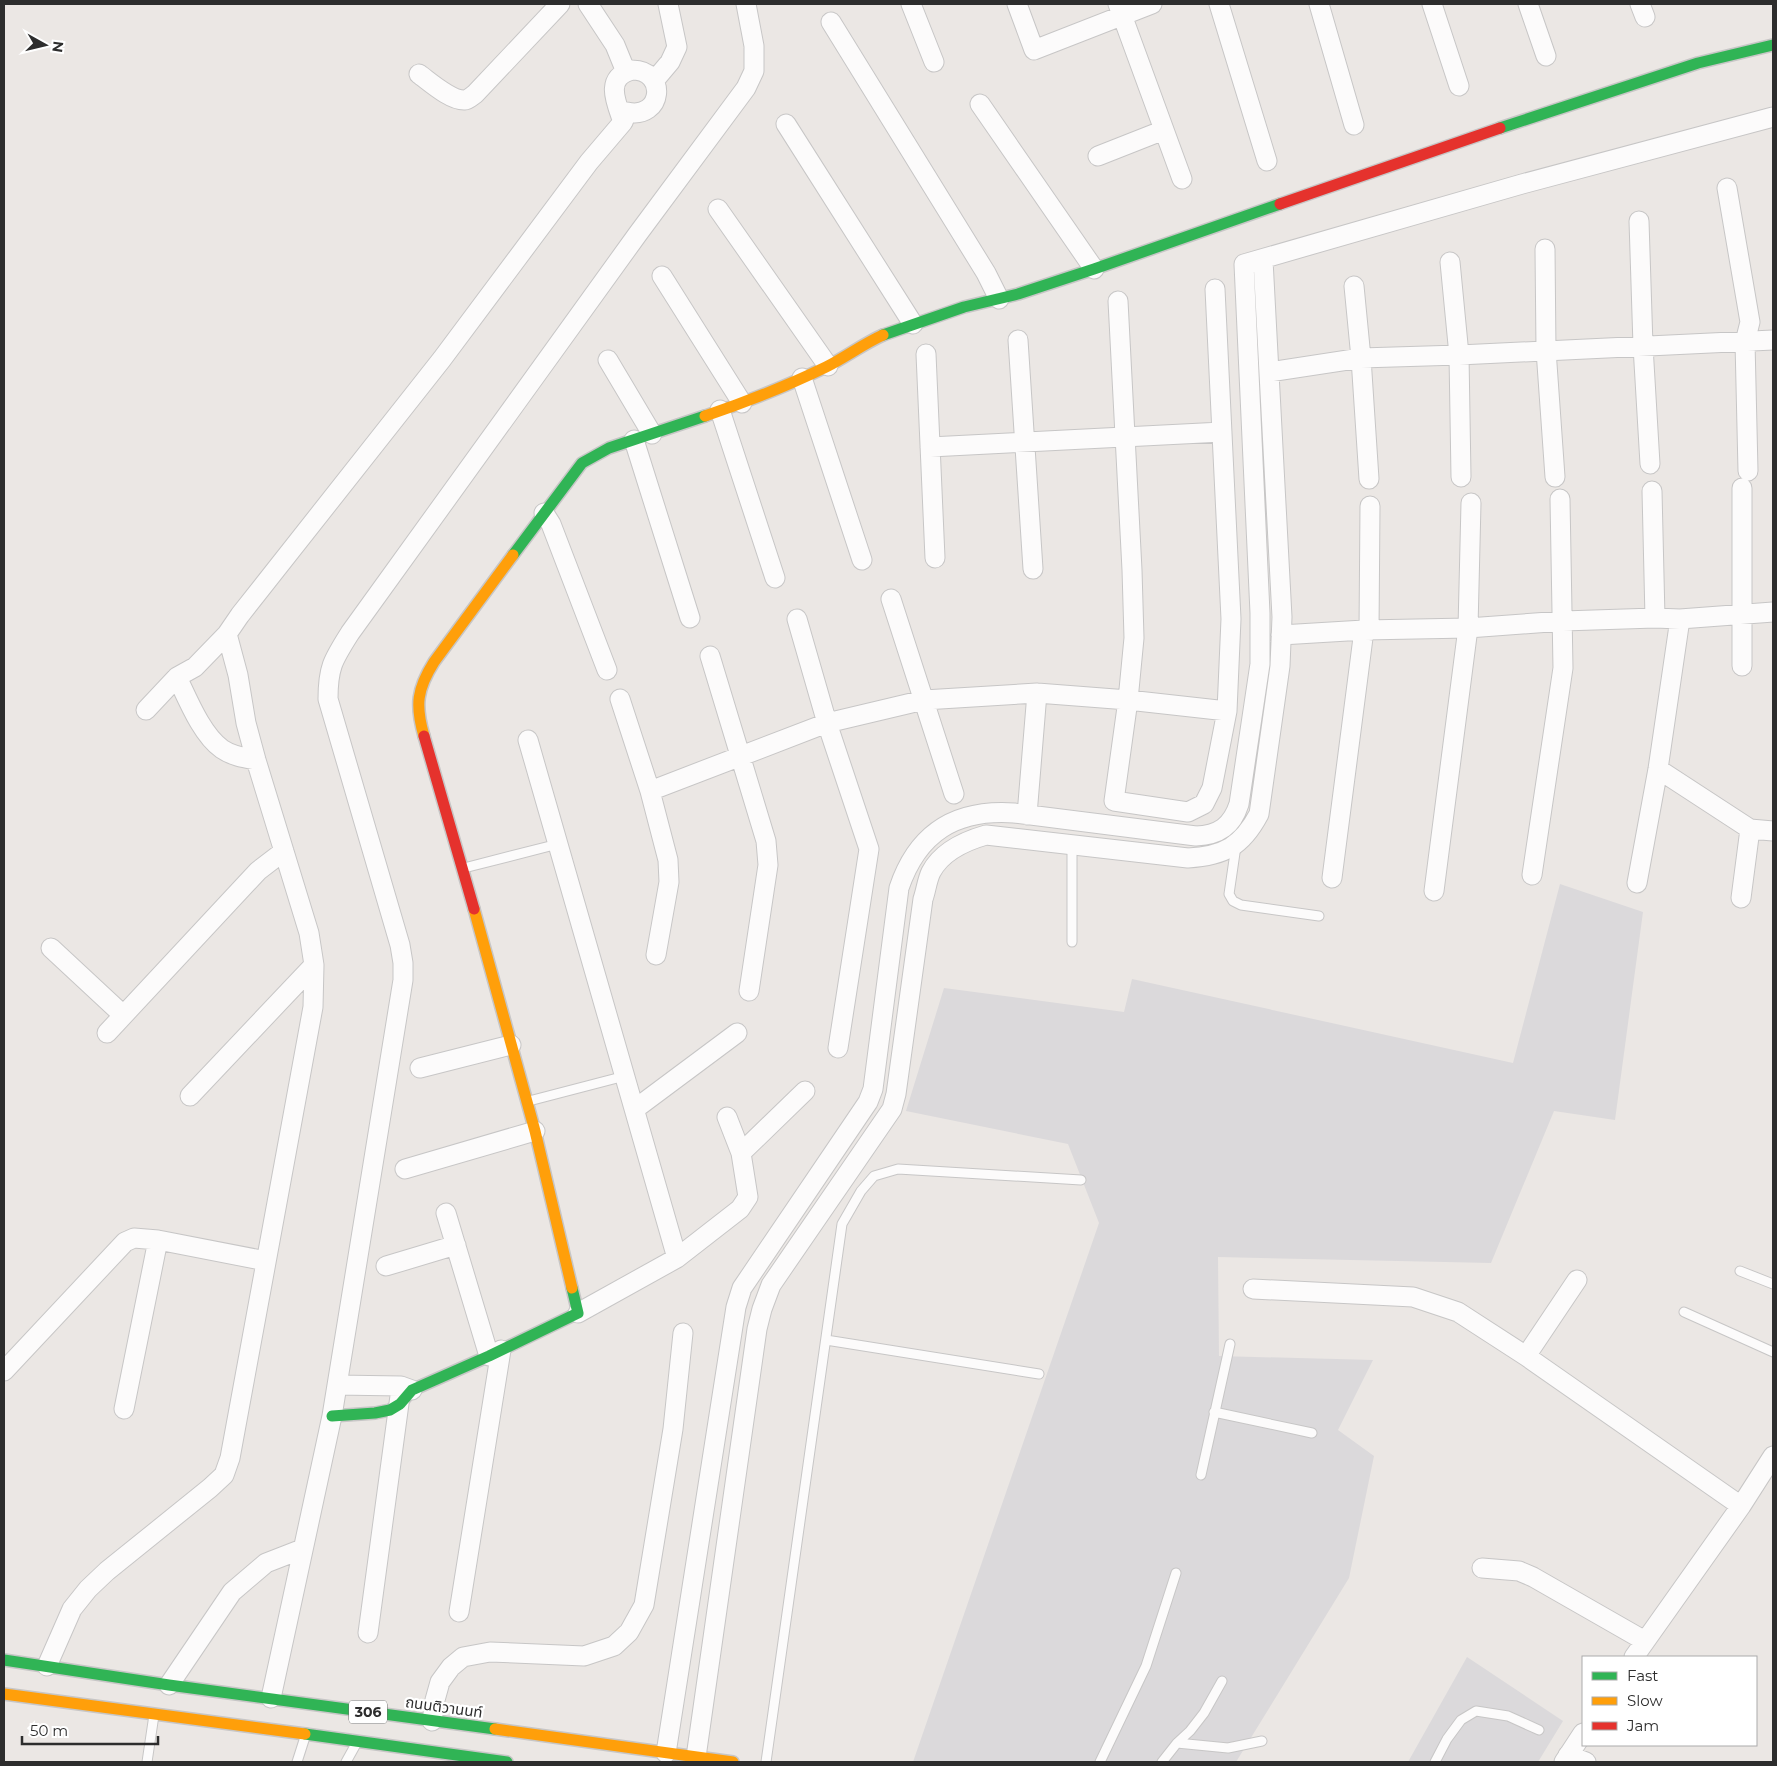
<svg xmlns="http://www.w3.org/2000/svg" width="1777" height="1766" viewBox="0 0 1777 1766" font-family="Montserrat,'Noto Sans Thai',sans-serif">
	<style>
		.industrial { fill: #dbd9db }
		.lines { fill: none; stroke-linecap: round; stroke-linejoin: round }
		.lane-casing { stroke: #c7c6c6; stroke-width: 11 }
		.street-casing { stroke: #c7c6c6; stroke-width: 21 }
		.fast-casing { stroke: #c7c6c6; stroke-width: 14 }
		.slow-casing { stroke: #c7c6c6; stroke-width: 14 }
		.jam-casing { stroke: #c7c6c6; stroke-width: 14 }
		.lane { stroke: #fcfbfb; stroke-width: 9 }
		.street { stroke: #fcfbfb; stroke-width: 19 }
		.fast { stroke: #30b455; stroke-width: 11 }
		.slow { stroke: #ff9f0a; stroke-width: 11 }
		.jam { stroke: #e5322d; stroke-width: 11 }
		.labels { text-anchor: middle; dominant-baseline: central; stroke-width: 4.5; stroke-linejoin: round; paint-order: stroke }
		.shield { fill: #fff; stroke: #6c6c6c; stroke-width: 1 }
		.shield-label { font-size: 14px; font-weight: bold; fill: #2d2d2d }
		.street-label { font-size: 15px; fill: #2d2d2d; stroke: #fff }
	</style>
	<rect width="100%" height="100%" fill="#ebe7e4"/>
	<!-- industrial -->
	<path class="industrial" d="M1560,884L1643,912L1615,1120L1554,1111L1491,1263L1218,1257L1219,1356L1373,1360L1338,1430L1374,1456L1349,1578L1236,1762H913L1099,1223L1068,1144L906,1111L944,988L1124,1012L1132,979L1513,1063Z
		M1467,1657L1563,1721L1538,1762H1408Z"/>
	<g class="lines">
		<defs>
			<path id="lane" d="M1236,846L1229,894L1233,901L1241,905L1319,916
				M464,868L558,844
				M1072,942V844
				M529,1101L625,1076
				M1740,1271L1773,1284
				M1684,1312L1773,1352
				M826,1340L1039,1374
				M1214,1412L1312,1433
				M1201,1475L1230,1344
				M1177,1743L1228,1748L1262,1741
				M147,1762L154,1715
				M297,1762L305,1737
				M346,1762L356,1744
				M766,1762L842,1224L861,1191L874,1176L898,1169L1081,1180
				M1100,1762L1146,1666L1176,1573
				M1162,1762L1177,1743L1190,1731L1204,1713L1222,1681
				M1435,1762L1447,1739L1461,1720L1476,1711L1508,1716L1539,1730"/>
			<path id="street" d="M588,4L615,45L626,72
				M911,4L934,62
				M1017,4L1034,50L1152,4
				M1118,4L1182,179
				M1219,4L1267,161
				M1319,4L1354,125
				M1432,4L1459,86
				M1528,4L1546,56
				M1640,4L1645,17
				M831,22L986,273L999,299
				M632,70C668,70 663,120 627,112L623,122C616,102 604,78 632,70Z
				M419,74C430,82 451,101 465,100C468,100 472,96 475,94L560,4
				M654,81L670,62L677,47L668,4
				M980,104L1094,269
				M786,124L913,324
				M1098,156L1164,130
				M1727,188L1750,322L1745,342L1748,471
				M718,209L828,366
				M1639,221L1643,346L1650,464
				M1545,249L1546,350L1555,477
				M1450,262L1459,355L1461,477
				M662,276L742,403
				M1354,286L1361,358L1369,479
				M1118,301L1132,570L1134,638L1128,700L1114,801L1188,812L1204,804L1212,788L1227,711L1231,619L1215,289
				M1018,340L1033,569
				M926,354L935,558
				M608,360L652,434
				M1269,372L1361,358L1459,355L1773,340
				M802,378L862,560
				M720,410L775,578
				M634,440L690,618
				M930,447L1222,432
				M1742,488V666
				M1652,491L1655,618
				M544,513L551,524L607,670
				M891,599L954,794
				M797,619L827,723L869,849L838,1048
				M1369,631L1370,506
				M1281,635L1364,630L1468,628L1563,621L1655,618L1680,619L1773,612
				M710,656L766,841L768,865L749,991
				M177,677C188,700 202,735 222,749C232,756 245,758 256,760
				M620,699L650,791L668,860L669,882L656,955
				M146,710L177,677L195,667L227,634
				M528,740L677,1258
				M1658,769L1750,829L1741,898
				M650,791L827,723L924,700L1037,693L1128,700L1227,711
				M1027,815L1037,693
				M1750,829L1773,831
				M1532,875L1563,668L1560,499
				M1332,878L1364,630
				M1637,883L1658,769L1680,619
				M1434,891L1468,628L1471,503
				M51,948L123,1015
				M107,1033L258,871L284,851
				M420,1068L511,1045
				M190,1096L314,965
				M635,1109L737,1033
				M741,1153L805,1091
				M405,1169L535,1131
				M446,1213L489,1356
				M386,1266L456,1245
				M1253,1289L1413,1297L1458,1312L1526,1356L1741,1506
				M578,1313L677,1258L740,1209L748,1197L741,1153L727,1117
				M1526,1356L1577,1280
				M4,1371L125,1242L134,1238L158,1240L266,1261
				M337,1385L401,1386L412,1390
				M124,1409L158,1240
				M1482,1568L1519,1571L1533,1577L1645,1641
				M459,1612L501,1350
				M368,1633L400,1396
				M1634,1657L1741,1506L1773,1456
				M47,1666L72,1609L88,1589L107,1571L210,1488L224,1475L230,1458L313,1007L314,965L309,933L256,760L246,723L238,675L227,634L240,615L442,359L589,162L623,122
				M169,1685L232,1592L266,1563L302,1549
				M271,1698L332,1416L403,980V963L400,945L328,699C328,667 333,660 350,633L637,235L746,88L754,71V46L746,4
				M432,1721L435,1700L440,1682L451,1667L463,1657L490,1652L584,1656L614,1646L629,1632L644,1605L673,1429L683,1333
				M666,1753L736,1307L742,1288L868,1102L873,1089L899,888C918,832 956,809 1014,813L1196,836C1219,835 1232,826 1239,804L1260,664V613L1244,264L1522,184L1773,117
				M1568,1755L1586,1762
				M696,1757L757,1329L762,1309L771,1285L892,1109L896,1094L923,899C926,891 927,880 931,872C942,851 965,841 986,835L1188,858C1224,856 1242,846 1259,814L1280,666L1282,617L1263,260
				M1564,1762L1583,1733"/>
			<path id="fast" d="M1500,128L1698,63L1773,45
				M883,335L964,307L1018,294L1094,269L1280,204
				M513,555L582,463L609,448L705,416
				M332,1416L375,1413L390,1410L400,1404L412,1390L489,1356L578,1313L572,1288
				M4,1660L169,1685L495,1729
				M305,1734L507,1762"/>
			<path id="slow" d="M705,416C746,402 787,386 826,367C846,357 863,344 883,335
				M424,736C415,705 417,689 434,662L513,555
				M474,909L535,1131L572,1288
				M4,1694L305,1734
				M495,1729L733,1762"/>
			<path id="jam" d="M1280,204L1500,128
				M424,736L474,909"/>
		</defs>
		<!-- lane casing -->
		<use href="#lane" class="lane-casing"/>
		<!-- street casing -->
		<use href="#street" class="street-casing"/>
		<!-- fast casing -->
		<use href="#fast" class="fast-casing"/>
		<!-- slow casing -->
		<use href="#slow" class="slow-casing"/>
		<!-- jam casing -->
		<use href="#jam" class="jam-casing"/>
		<!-- lane -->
		<use href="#lane" class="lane"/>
		<!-- street -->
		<use href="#street" class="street"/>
		<!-- fast -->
		<use href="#fast" class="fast"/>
		<!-- slow -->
		<use href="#slow" class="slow"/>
		<!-- jam -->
		<use href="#jam" class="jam"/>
	</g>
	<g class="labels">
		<!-- shield labels -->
		<rect class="shield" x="349" y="1700.5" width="38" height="23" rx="4"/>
		<g class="shield-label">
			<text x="368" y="1712">306</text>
		</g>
		<!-- street labels -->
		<g class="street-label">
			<text transform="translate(444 1707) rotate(8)">ถนนติวานนท์</text>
		</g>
	</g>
	<!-- border -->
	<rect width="1777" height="1766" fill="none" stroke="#2d2d2d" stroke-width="10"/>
	<!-- legend -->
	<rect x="1582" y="1656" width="175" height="90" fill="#ffffff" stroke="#ababab"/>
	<rect x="1592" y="1672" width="25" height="8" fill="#30b455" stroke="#ababab"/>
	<text x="1627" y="1681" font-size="15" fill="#2d2d2d">Fast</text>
	<rect x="1592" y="1697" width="25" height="8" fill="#ff9f0a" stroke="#ababab"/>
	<text x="1627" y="1706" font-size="15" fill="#2d2d2d">Slow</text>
	<rect x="1592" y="1722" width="25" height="8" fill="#e5322d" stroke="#ababab"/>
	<text x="1627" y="1731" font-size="15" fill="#2d2d2d">Jam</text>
	<!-- north arrow -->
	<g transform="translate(45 45) rotate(98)" stroke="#ffffff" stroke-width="4" paint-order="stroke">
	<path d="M0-4L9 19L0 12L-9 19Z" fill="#2d2d2d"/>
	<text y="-8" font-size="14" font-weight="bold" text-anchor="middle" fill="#2d2d2d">N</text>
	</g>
	<!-- scale -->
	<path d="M22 1736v8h136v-8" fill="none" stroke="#2d2d2d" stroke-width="2.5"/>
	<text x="30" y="1736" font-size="15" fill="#2d2d2d" stroke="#ffffff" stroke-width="4" paint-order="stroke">50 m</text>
</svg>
